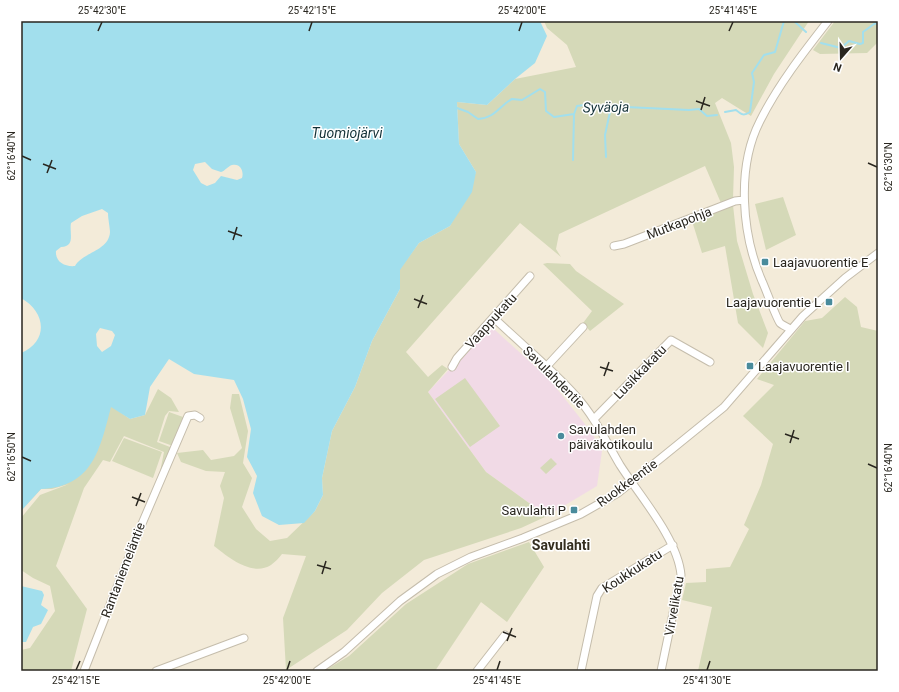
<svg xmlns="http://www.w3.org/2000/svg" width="899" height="692" viewBox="0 0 899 692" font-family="Roboto,sans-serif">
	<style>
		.education { fill: #f1dae6 }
		.green { fill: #d5d9b8 }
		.water { fill: #a2dfed; fill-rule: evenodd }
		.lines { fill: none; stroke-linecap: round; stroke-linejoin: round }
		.stream { stroke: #a2dfed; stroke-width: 2 }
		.minor-casing { stroke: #c5bdac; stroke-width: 9 }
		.minor { stroke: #fff; stroke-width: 7 }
		.ticks { fill: none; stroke: #29261f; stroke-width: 1.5 }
		.poi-dot { fill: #498b9c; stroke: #fff; stroke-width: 1.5 }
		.labels { text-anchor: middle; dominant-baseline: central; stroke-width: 3; stroke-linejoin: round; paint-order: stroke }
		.street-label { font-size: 13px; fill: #29261f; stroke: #fff }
		.poi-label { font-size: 13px; fill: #29261f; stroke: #fff; text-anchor: start }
		.water-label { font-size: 14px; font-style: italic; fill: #133137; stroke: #fff }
		.neighbourhood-label { font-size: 14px; font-weight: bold; fill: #342e20; stroke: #fff }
		.neatline { fill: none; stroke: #29261f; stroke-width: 1.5 }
		.ticks-label { font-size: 10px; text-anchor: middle; fill: #29261f }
	</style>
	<rect width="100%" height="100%" fill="#f3ebd9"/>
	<!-- education -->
	<path class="education" d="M487,330H495L550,380L592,433L602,451L597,486L547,516L486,472L428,392Z"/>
	<!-- green -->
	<path class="green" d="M544,21H809L774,74L751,116L722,98L715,103L731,143L734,167L733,199L721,203L705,166L559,234L556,249L561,257L520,223L406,352L428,377L442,365L448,369L428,392L486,472L547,516L521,528L424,560L382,593L347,630L286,670L283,618L306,556L282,554C279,558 275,562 271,565C252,577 228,557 214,546L224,498L220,486L225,472L206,471L181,462L177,453L203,450L211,460L234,456L242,448L230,408L232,394H239L248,431L243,463L252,478L242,507L256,529L270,541L287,538L315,511L323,495L322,478L332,431L355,387L372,341L400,289L399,270L419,243L450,226L476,172L459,144L457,102L487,105L515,79L576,67L567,45L547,28Z
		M835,21H878V42L867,53L820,54L813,50Z
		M783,197L796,235L766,250L755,204Z
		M733,205L737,241L753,294L768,333L763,348L738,323L725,246L702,253L692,221Z
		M547,263L570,264L576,271L624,304L590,331L583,323L592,311L543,264Z
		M845,297L857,307L861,327L878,331V671H698L712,607L682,600L686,583L706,582V569L730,567L749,529L744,525L761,485L773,444L743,416L774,385L757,379L805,321L822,318Z
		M465,378L500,426L470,447L435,399Z
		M158,389L171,398L179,412L169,411L165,416L157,442L170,447V452L159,477L164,452L124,436L110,462L103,460L84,488L56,566L87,609L71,671H21V650L30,648L55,611L50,586L33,578L21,570V518L40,495L69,484L52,489H41L21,511L111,406L130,419L145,415Z
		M169,412L183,417L173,446L159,441Z
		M124,438L162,452L153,478L112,461Z
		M551,458L557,464L546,474L540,468Z
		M529,542L544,567L507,622L481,602L435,671H324L349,656L406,604L468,564Z"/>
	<!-- water -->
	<path class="water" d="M21,21H540L547,36L535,63L515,79L487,105L457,102L459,144L476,172L472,192L450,226L419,243L400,270V289L372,341L355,387L332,431L322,478L323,495L315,511L304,523L279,525L262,516L253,493L257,476L247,457L251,429L243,399L234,380L194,374L169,359L150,387L145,415L130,419L111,407C100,449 93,487 41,489L21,511V353C49,341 46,312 21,298ZM205,162L212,169L221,172C225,171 228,166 232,165C241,163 244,172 242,178L237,180L221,176L215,183L207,186L201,183L193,170L195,164ZM102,209L108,213C108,219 110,228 110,232C109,251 83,252 75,266C65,267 55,262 56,251L61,247C76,247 69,232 71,223L82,216ZM100,328L112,331L115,335L111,346L102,352L97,346L96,334Z
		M21,586L42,591L44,595L41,605L48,610L41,624L33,627L26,642H21Z"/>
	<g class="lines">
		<!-- stream -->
		<path class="stream" d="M794,21L806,32
			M821,43L841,48L849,41L860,44L863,43V32L874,24L878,23
			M457,108L468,112L478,119C495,118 499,106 512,99L522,100L540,89L545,92L546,111L554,117L574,114L577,106L584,105L689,110L699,109L707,116L717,115
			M725,112L736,110C742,115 744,116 750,112L754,82L752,73L764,55L775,52L784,21
			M606,157L605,135L611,107
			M573,160L574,114"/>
		<defs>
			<path id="minor" d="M614,246L624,244L735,201L744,200
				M494,318C521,344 551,368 576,396C594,416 606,441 620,465C639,495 678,539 681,575L661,671
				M790,329C787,327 782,325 780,323C777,320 765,287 762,281C742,235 736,168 760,121C778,85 803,53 828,21
				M452,367L457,358L530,276
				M546,367L583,327
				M594,419L671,340L710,362
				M84,671L141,526L188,416L195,415L200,418
				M156,671L244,638
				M317,671L344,652L400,601L437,574L471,557L523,538L581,514L618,493L724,407L803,316L845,278L878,253
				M477,671L505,635
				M581,671L597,596L602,588L673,545"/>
		</defs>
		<!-- minor casing -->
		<use href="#minor" class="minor-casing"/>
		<!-- minor -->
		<use href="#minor" class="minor"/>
	</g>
	<!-- ticks -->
	<path class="ticks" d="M98,31L102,22M309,31L312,22M519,31L522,22M729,31L733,22M696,101L710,106M701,110L705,97M22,156L31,160M868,163L877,167M43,164L56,169M47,173L52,160M228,231L242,236M233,240L237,227M414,299L427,304M418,308L423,295M600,367L613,371M604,376L609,362M785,434L799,439M790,443L794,430M22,457L31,461M868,464L877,468M132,497L145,502M136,506L141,493M317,565L331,569M322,574L326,561M503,632L516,637M507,641L512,628M76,670L80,661M287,670L290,661M497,670L500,661M707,670L710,661"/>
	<!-- markers -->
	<g class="poi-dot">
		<rect x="761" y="258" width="8" height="8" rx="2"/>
		<rect x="825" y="298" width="8" height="8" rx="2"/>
		<rect x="746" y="362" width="8" height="8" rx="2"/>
		<circle cx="561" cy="436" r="4"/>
		<rect x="570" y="506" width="8" height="8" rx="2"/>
	</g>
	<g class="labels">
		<!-- street labels -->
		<g class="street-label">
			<text transform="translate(679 223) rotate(-21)">Mutkapohja</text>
			<text transform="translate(491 321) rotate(-48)">Vaappukatu</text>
			<text transform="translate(640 372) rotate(-46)">Lusikkakatu</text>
			<text transform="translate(554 377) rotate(45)">Savulahdentie</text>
			<text transform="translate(627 483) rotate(-36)">Ruokkeentie</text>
			<text transform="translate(123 570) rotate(-69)">Rantaniemeläntie</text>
			<text transform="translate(632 571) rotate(-33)">Koukkukatu</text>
			<text transform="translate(674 606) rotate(-80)">Virvelikatu</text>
		</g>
		<!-- poi labels -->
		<g class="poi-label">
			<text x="773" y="262">Laajavuorentie E</text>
			<text x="821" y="302" text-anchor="end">Laajavuorentie L</text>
			<text x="758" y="366">Laajavuorentie I</text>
			<text x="569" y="429">Savulahden<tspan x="569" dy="15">päiväkotikoulu</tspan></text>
			<text x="566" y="510" text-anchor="end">Savulahti P</text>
		</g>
		<!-- water labels -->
		<g class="water-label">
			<text transform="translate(606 107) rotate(-1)">Syväoja</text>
			<text x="347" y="133">Tuomiojärvi</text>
		</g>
		<!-- neighbourhood labels -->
		<g class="neighbourhood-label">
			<text x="561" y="545">Savulahti</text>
		</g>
	</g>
	<!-- border -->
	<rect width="899" height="692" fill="none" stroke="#ffffff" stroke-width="44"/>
	<!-- north arrow -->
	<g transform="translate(841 58) rotate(200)" stroke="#ffffff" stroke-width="3" paint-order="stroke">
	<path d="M0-3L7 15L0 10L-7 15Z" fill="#29261f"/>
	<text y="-6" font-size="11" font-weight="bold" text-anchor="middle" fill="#29261f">N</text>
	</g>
	<rect x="22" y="22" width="855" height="648" class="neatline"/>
	<g class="ticks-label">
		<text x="102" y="14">25°42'30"E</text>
		<text x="312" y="14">25°42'15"E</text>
		<text x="522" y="14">25°42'00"E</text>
		<text x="733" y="14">25°41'45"E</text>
		<text transform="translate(11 156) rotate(-90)" y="4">62°16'40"N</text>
		<text transform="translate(888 167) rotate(-90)" y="4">62°16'30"N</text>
		<text transform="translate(11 457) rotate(-90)" y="4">62°16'50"N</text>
		<text transform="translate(888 468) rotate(-90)" y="4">62°16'40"N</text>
		<text x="76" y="684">25°42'15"E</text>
		<text x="287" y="684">25°42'00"E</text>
		<text x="497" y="684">25°41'45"E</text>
		<text x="707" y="684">25°41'30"E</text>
	</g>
</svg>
